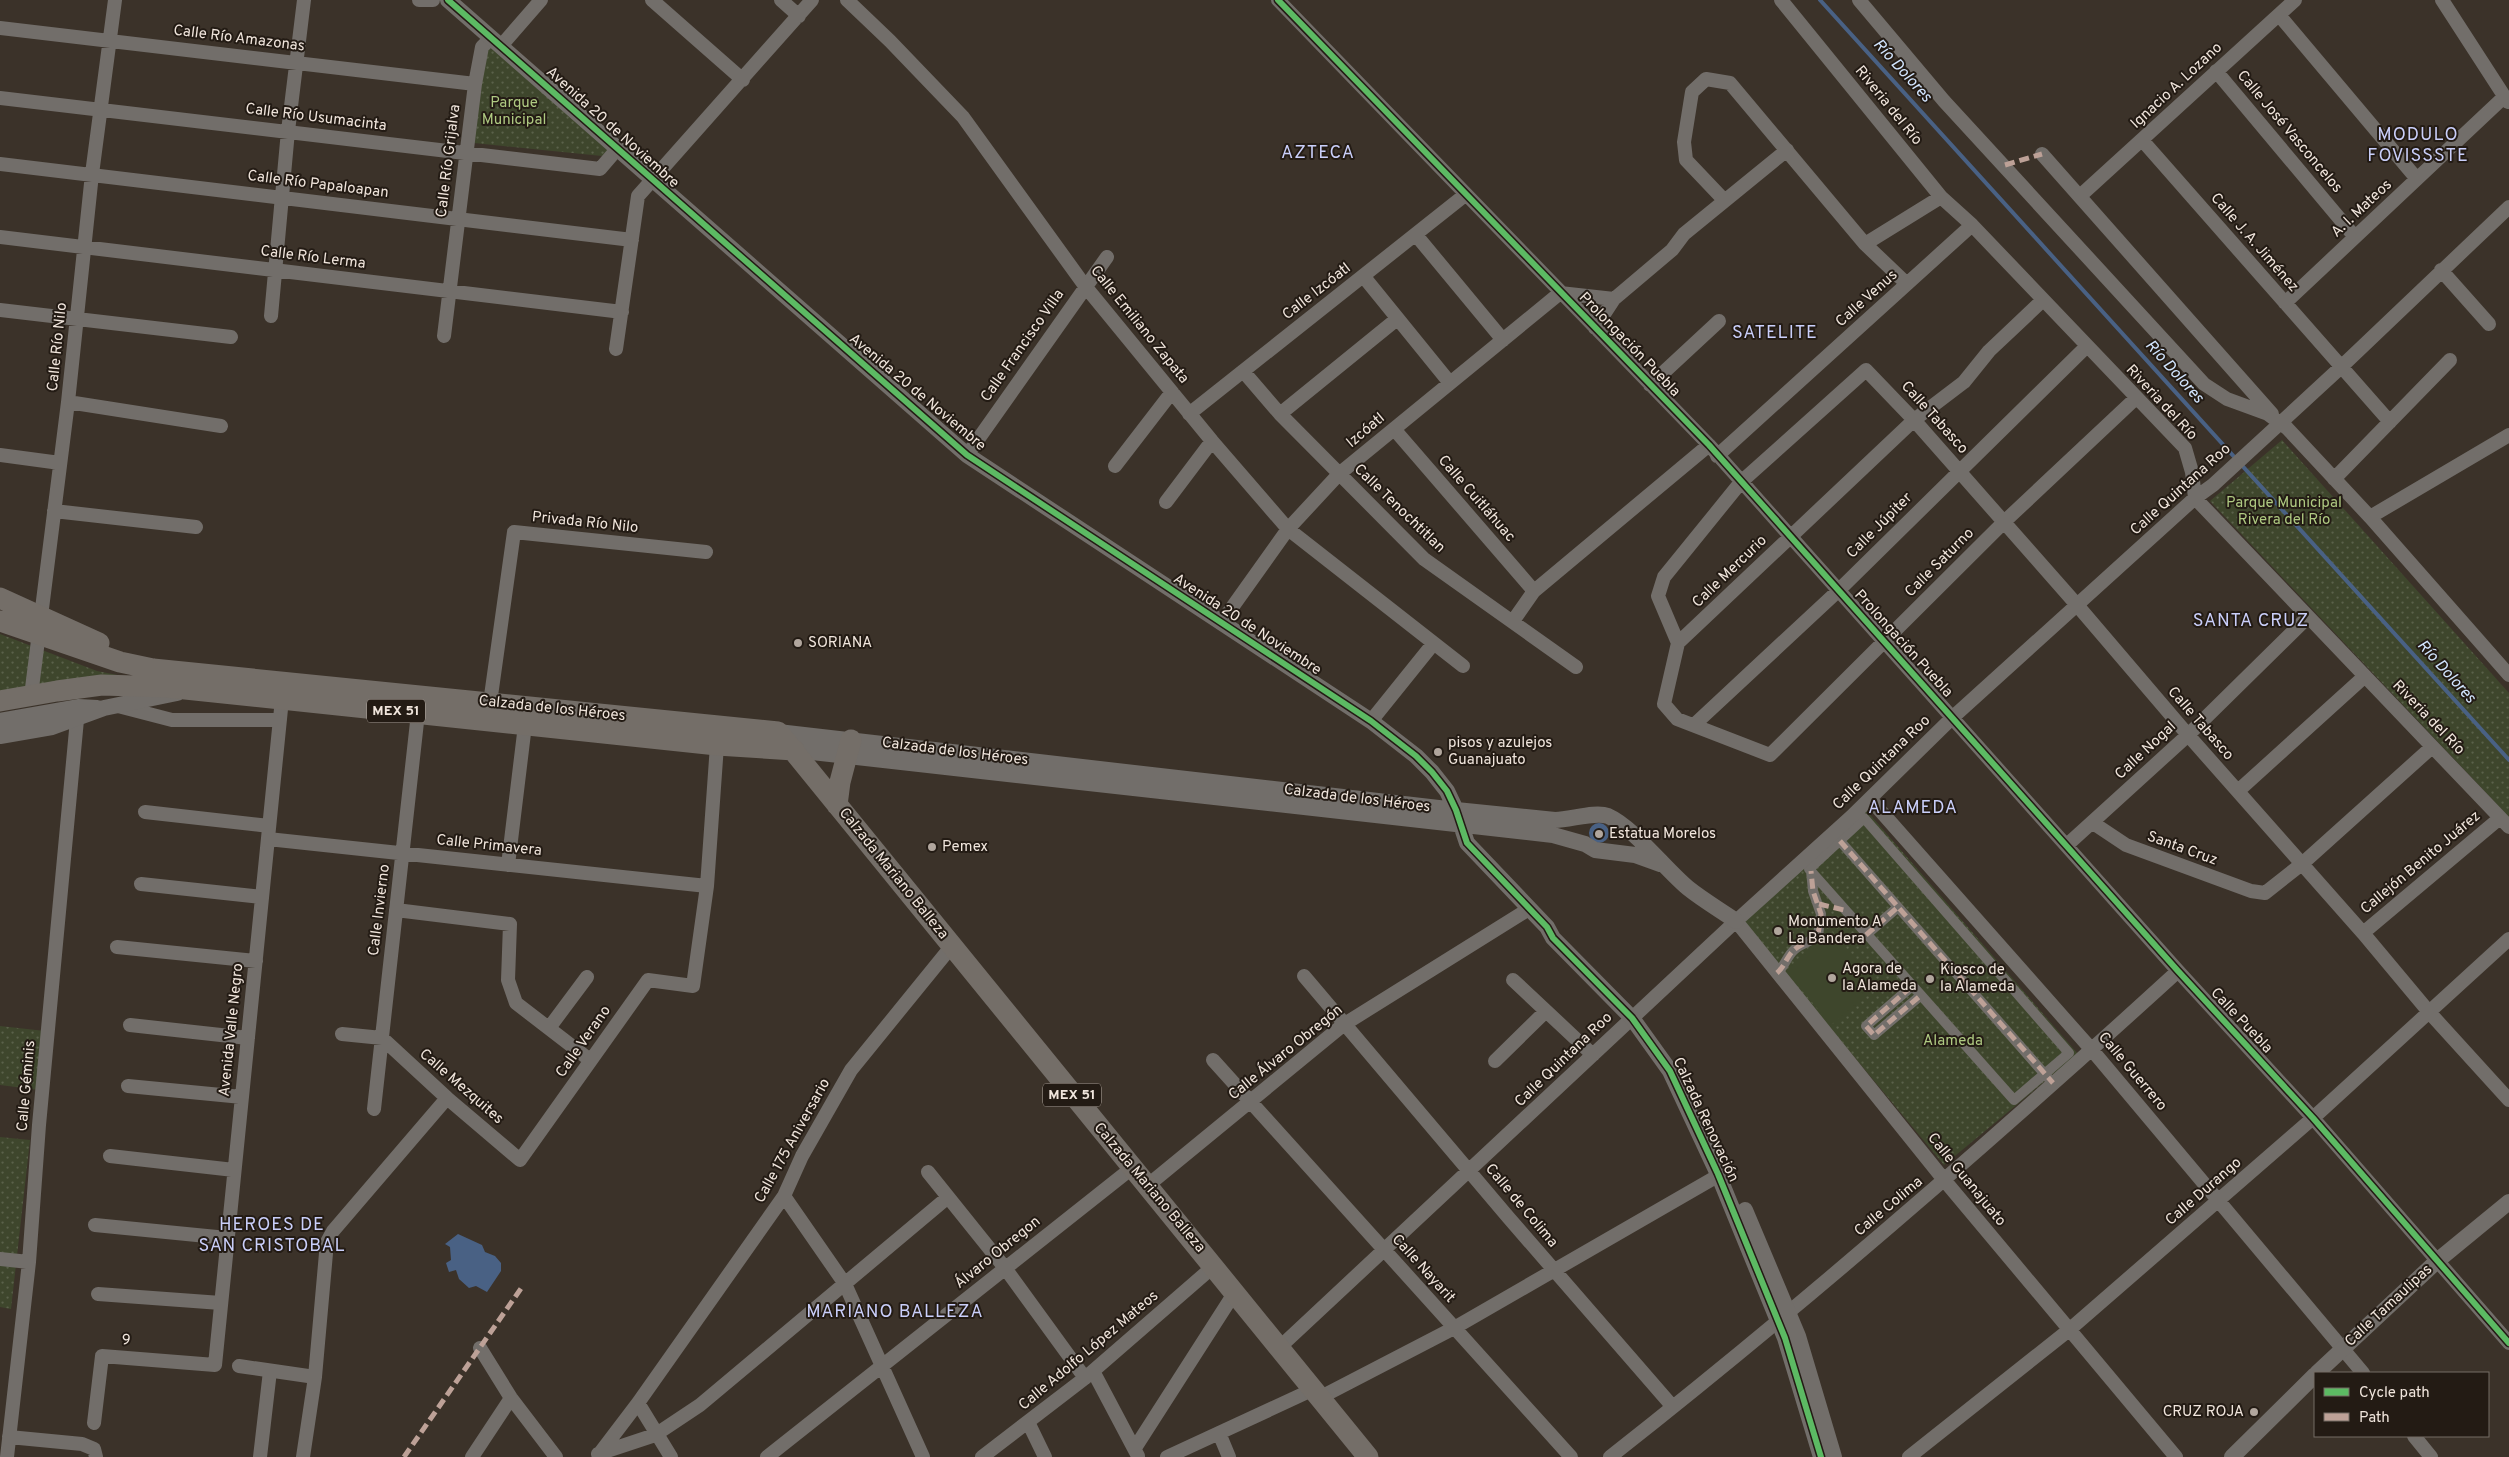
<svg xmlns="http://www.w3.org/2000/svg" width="2509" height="1457" viewBox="0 0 2509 1457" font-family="Overpass,sans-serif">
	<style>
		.park { fill: url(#park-dots) }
		.pitch { fill: #3e462c }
		.water { fill: #496184 }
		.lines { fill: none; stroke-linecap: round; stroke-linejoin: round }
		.stream { stroke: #496184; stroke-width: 4 }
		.pedestrian { stroke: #726e6a; stroke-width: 10 }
		.minor { stroke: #726e6a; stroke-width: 14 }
		.tertiary { stroke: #726e6a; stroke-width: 16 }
		.primary { stroke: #746e68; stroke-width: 21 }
		.quiet { stroke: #bda197; stroke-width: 5; stroke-dasharray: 10 5; stroke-linecap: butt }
		.cycleway-casing { stroke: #231b14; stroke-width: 9 }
		.cycleway { stroke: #5cba63; stroke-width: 6 }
		.poi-dot { fill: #b1a69d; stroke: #231b14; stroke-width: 2 }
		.labels { text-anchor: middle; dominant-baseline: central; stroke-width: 4; stroke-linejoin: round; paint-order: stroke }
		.shield { fill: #231b14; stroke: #b2a8a0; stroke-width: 1 }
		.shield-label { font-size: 14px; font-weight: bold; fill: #f0e5dc }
		.street-label { font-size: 15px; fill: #f0e5dc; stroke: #231b14 }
		.park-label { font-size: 15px; fill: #afca82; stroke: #231b14 }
		.poi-label { font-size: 15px; fill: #f0e5dc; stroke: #231b14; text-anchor: start }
		.water-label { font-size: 16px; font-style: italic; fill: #d3e6ff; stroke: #231b14 }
		.quarter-label { font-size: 18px; letter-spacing: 1px; fill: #cacffa; stroke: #231b14 }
	</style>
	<defs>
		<pattern id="park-dots" width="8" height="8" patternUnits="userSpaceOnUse" patternTransform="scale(1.25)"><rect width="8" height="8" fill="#3e462c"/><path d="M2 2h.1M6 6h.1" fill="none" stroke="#5a614a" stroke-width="1.8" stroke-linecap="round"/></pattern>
	</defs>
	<rect width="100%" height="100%" fill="#3b3229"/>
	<!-- park -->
	<path class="park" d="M491,46L610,148L602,156L474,143L483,57Z
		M2282,440L2509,693V817L2210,501Z
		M0,634L97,671L158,683L0,698Z
		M1866,810L2078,1054L1944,1165L1743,923Z
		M0,1026L45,1031L39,1090L0,1085Z
		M0,1137L30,1140L11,1309L0,1307Z"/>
	<!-- pitch -->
	<path class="pitch" d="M1832,932L1878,986L1831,1025L1786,971Z"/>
	<!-- water -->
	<path class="water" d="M1589 833a10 10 0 1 1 20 0a10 10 0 1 1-20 0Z
		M458,1234L482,1245L485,1252L495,1256L501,1263V1271L487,1292L476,1286L469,1288L459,1279L456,1270L449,1272L446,1263L451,1260L450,1247L445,1244Z"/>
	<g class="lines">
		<!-- stream -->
		<path class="stream" d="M1820,0L2509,760"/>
		<!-- pedestrian -->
		<path class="pedestrian" d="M1864,818L2069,1053L2014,1100L1809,869Z
			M1840,841L2049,1079
			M1866,935L1898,907
			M1777,973C1785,966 1787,956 1794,950C1800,944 1811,942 1818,935L1821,914L1813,891L1811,871
			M1911,987L1866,1026L1874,1035L1920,996"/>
		<!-- minor -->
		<path class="minor" d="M419,0H433
			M652,0L743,80
			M781,0L799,16
			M847,0L890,41L963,117L1085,286L1212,441L1288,529L1463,666
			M1278,0L1709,445L2178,971L2313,1118L2509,1343
			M1781,0L1941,197L1972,225L2185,448L2192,472L2195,498L2509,827
			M1859,0L1944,101L2204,384L2227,399L2268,414L2287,428L2370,517L2509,675
			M2442,0L2508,102
			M2279,15L2417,179
			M0,28L475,84
			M501,46L541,0
			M2216,71L2355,237
			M0,98L600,169L618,148
			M2142,140L2390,422
			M2042,154L2272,414
			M0,164L632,240
			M2080,196L2295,0
			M1724,200L1686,160L1684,142L1692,92L1706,79L1730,83L1865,244L1907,284
			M1416,235L1503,340
			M0,237L622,312
			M1865,244L1941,197
			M2441,270L2489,324
			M1364,277L1450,383
			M2043,300L1989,351L1964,382L1914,420L1678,643L1664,704L1677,719L1770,755L2004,522L2136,398
			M2285,303L2504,97
			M0,310L231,337
			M271,316L288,131L304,0
			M1595,328L1614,299L1672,250L1684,234L1787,150
			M444,336L475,84L482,47L491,38
			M616,349L638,196L812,0
			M1243,371L1280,414L1424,559L1576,667
			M1650,385L1719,321
			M68,402L221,426
			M1189,414L1465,195
			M1280,414L1397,319
			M1394,429L1534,591
			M0,455L60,463
			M967,455L1107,257
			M1717,456L1972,225
			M1115,466L1172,392
			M2334,479L2450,360
			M1166,502L1212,441
			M54,511L196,527
			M2370,517L2509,435
			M1513,621L1534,591L1709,445
			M1221,623L1288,529L1339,474L1560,293L1614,299
			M1678,643L1658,596L1664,577L1741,482L1866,370L1914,420L2077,605L2188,735L2363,933L2429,1012L2509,1100
			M31,696L68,402L92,174L115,0
			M490,703L514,532L706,552
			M118,706L172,720H280
			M1371,721L1433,644
			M1695,724L1839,590L2086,347
			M2238,791L2365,676
			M1870,799L2092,1050L2363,1373
			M145,812L269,826
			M2093,823L2126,845L2251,891L2265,893L2303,863L2432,747
			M268,839L707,886
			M2067,845L2188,735L2308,617
			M508,865L525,725
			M141,884L262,897
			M396,910L510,924L508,980L516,1003L590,1060
			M1736,921L1945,1181L2176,1457
			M2363,933L2500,818
			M117,947L256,961
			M1304,976L1508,1217L1673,1407
			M1513,980L1593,1055
			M130,1025L248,1038
			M549,1028L587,977
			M342,1034L382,1038L447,1098L520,1160L648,980L693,986L707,886L717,745
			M1213,1060L1571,1457
			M1495,1061L1546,1011
			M128,1086L242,1097
			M374,1109L418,713
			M110,1156L234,1170
			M928,1172L1005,1268L1085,1378
			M1147,1186L1343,1025L1529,909
			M784,1196L845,1284L923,1457
			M95,1225L227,1238
			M0,1259L29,1262
			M98,1294L221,1303
			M1280,1347L1736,921L1851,817L1952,718L2195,498L2213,485L2340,368L2509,207
			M480,1348L511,1398L556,1457
			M239,1366L315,1377
			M1093,1371L1138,1456
			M1321,1397L1454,1328L1728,1170
			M638,1403L671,1457
			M1028,1422L1045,1457
			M94,1423L102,1356L215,1365L282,699
			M1219,1433L1229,1457
			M2414,1436L2431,1457
			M9,1437L82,1444L94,1449L96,1457
			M1135,1448L1235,1292
			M600,1453L638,1403L784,1196L802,1156L851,1070L951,947
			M598,1454L655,1435L700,1405L947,1198
			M7,1457L29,1262L39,1125L78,709
			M260,1457L270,1371
			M303,1457L315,1377L327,1242L333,1231L447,1098
			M472,1457L511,1398
			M767,1457L1132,1168
			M982,1457L1085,1378L1214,1266
			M1167,1457L1314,1389
			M1610,1457C1806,1303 1994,1139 2178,971
			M1909,1457L2069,1330L2313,1118L2509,939"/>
		<!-- tertiary -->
		<path class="tertiary" d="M448,0L967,455L1371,721L1416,756L1432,772L1447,791L1456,810L1467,843L1547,927L1553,938L1632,1018L1670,1071L1718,1174L1785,1338L1821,1457
			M0,721L78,707L97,708
			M778,732L1456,810L1555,820C1570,820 1595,811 1608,816C1633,827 1665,869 1688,888C1703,900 1720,910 1736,921
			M0,736L52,727L104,708L177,693
			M794,750L1553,835L1585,844L1595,850L1635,855L1660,864
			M1745,1210L1798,1336L1834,1457
			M2317,1373L2437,1261L2509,1202
			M2232,1457L2315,1375"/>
		<!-- primary -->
		<path class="primary" d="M0,598L99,643
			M0,621L120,662L153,669L778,732L1368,1457
			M0,701L57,691L102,685L166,687L717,745L794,750
			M837,805L840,782L851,740"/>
		<!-- quiet -->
		<path class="quiet" d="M2005,165L2042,154
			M1840,841L2053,1083
			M1819,904L1844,910
			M1866,935L1898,907
			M1777,973C1785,966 1787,956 1794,950C1800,944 1811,942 1818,935L1821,914L1813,891L1811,871
			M1911,987L1866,1026L1874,1035L1920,996
			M404,1457L522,1287"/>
		<defs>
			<path id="cycleway" d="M448,0L967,455L1371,721L1416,756L1432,772L1447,791L1456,810L1467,843L1547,927L1553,938L1632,1018L1670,1071L1718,1174L1785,1338L1821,1457
				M1278,0L1709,445L2178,971L2313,1118L2509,1343"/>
		</defs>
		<!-- cycleway casing -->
		<use href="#cycleway" class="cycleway-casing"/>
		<!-- cycleway -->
		<use href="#cycleway" class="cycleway"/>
	</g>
	<!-- markers -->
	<g class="poi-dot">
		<circle cx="798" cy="643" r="5"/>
		<circle cx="1438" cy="752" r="5"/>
		<circle cx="1599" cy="834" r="5"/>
		<circle cx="932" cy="847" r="5"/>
		<circle cx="1778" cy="931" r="5"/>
		<circle cx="1832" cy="978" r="5"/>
		<circle cx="1930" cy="979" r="5"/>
		<circle cx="2254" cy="1412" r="5"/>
	</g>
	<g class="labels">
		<!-- shield labels -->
		<g class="shield">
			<rect x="367" y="699.5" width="58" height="23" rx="4"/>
			<rect x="1043" y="1083.5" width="58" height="23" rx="4"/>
		</g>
		<g class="shield-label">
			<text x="396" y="711">MEX 51</text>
			<text x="1072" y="1095">MEX 51</text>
		</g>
		<!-- street labels -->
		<g class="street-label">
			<text transform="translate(239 39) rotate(7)">Calle Río Amazonas</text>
			<text transform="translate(2177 86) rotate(-43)">Ignacio A. Lozano</text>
			<text transform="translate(1888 106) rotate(51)">Riveria del Río</text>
			<text transform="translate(316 118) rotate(7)">Calle Río Usumacinta</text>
			<text transform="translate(612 128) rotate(42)">Avenida 20 de Noviembre</text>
			<text transform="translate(2289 132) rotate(50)">Calle José Vasconcelos</text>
			<text transform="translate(449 161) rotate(-83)">Calle Río Grijalva</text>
			<text transform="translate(318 185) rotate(7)">Calle Río Papaloapan</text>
			<text transform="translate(2362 209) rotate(-43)">A. I. Mateos</text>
			<text transform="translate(2254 243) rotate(49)">Calle J. A. Jiménez</text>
			<text transform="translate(313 258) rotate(7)">Calle Río Lerma</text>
			<text transform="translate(1317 292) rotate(-38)">Calle Izcóatl</text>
			<text transform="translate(1867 299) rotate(-42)">Calle Venus</text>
			<text transform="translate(1139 325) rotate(51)">Calle Emiliano Zapata</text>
			<text transform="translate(1629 345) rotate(46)">Prolongación Puebla</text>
			<text transform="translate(1023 346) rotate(-55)">Calle Francisco Villa</text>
			<text transform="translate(58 347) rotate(-84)">Calle Río Nilo</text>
			<text transform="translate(917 393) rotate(40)">Avenida 20 de Noviembre</text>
			<text transform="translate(2161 403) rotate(47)">Riveria del Río</text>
			<text transform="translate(1934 418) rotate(48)">Calle Tabasco</text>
			<text transform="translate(1366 431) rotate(-40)">Izcóatl</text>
			<text transform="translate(2181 490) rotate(-42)">Calle Quintana Roo</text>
			<text transform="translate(1476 499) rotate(49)">Calle Cuitláhuac</text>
			<text transform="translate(1399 509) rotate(44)">Calle Tenochtitlan</text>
			<text transform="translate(585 523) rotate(6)">Privada Río Nilo</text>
			<text transform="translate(1880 526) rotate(-45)">Calle Júpiter</text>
			<text transform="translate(1940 563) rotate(-45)">Calle Saturno</text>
			<text transform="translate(1730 572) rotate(-44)">Calle Mercurio</text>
			<text transform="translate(1247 625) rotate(33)">Avenida 20 de Noviembre</text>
			<text transform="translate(1903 644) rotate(48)">Prolongación Puebla</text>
			<text transform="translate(552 709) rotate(6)">Calzada de los Héroes</text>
			<text transform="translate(2428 718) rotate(46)">Riveria del Río</text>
			<text transform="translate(2200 724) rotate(49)">Calle Tabasco</text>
			<text transform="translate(2146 751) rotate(-43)">Calle Nogal</text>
			<text transform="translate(955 752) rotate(7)">Calzada de los Héroes</text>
			<text transform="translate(1882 763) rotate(-44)">Calle Quintana Roo</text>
			<text transform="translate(1357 799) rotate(7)">Calzada de los Héroes</text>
			<text transform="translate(489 846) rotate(6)">Calle Primavera</text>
			<text transform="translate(2182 849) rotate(20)">Santa Cruz</text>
			<text transform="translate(2421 863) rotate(-40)">Callejón Benito Juárez</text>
			<text transform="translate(893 874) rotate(51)">Calzada Mariano Balleza</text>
			<text transform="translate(380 910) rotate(-83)">Calle Invierno</text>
			<text transform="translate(2241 1021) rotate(47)">Calle Puebla</text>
			<text transform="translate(232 1030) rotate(-84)">Avenida Valle Negro</text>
			<text transform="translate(584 1042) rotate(-55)">Calle Verano</text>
			<text transform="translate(1286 1053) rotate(-39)">Calle Álvaro Obregón</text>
			<text transform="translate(1564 1060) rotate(-44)">Calle Quintana Roo</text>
			<text transform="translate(2132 1072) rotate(50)">Calle Guerrero</text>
			<text transform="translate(27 1086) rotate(-85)">Calle Géminis</text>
			<text transform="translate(461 1087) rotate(41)">Calle Mezquites</text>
			<text transform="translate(1705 1120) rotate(65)">Calzada Renovación</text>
			<text transform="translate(793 1141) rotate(-61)">Calle 175 Aniversario</text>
			<text transform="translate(1966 1180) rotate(51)">Calle Guanajuato</text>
			<text transform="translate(1149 1188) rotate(50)">Calzada Mariano Balleza</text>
			<text transform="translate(2204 1192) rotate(-41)">Calle Durango</text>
			<text transform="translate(1521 1206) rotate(50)">Calle de Colima</text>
			<text transform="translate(1889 1207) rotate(-40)">Calle Colima</text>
			<text transform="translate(998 1253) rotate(-39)">Álvaro Obregon</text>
			<text transform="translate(1423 1269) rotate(48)">Calle Nayarit</text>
			<text transform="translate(2389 1306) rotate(-43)">Calle Tamaulipas</text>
			<text transform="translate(126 1341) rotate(5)">9</text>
			<text transform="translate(1089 1351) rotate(-40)">Calle Adolfo López Mateos</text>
		</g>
		<!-- park labels -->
		<g class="park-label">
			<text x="514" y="103">Parque<tspan x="514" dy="17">Municipal</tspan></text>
			<text x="2284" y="503">Parque Municipal<tspan x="2284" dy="17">Rivera del Río</tspan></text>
			<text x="1953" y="1041">Alameda</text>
		</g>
		<!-- poi labels -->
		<g class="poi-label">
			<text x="808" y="643">SORIANA</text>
			<text x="1448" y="743">pisos y azulejos<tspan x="1448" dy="17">Guanajuato</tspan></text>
			<text x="1609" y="834">Estatua Morelos</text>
			<text x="942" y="847">Pemex</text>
			<text x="1788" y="922">Monumento A<tspan x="1788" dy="17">La Bandera</tspan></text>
			<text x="1842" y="969">Agora de<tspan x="1842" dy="17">la Alameda</tspan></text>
			<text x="1940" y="970">Kiosco de<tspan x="1940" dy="17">la Alameda</tspan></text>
			<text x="2244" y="1412" text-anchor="end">CRUZ ROJA</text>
		</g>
		<!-- water labels -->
		<g class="water-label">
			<text transform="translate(1902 71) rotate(48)">Río Dolores</text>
			<text transform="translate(2174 372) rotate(48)">Río Dolores</text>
			<text transform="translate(2446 672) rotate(48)">Río Dolores</text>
		</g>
		<!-- quarter labels -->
		<g class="quarter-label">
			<text x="2418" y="135">MODULO<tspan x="2418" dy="21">FOVISSSTE</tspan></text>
			<text x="1318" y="153">AZTECA</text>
			<text x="1775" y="333">SATELITE</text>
			<text x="2251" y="621">SANTA CRUZ</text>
			<text x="1913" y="808">ALAMEDA</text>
			<text x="272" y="1225">HEROES DE<tspan x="272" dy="21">SAN CRISTOBAL</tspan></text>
			<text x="895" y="1312">MARIANO BALLEZA</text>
		</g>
	</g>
	<!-- legend -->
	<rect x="2314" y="1372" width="175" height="65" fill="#231b14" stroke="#756c64"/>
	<rect x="2324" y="1388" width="25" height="8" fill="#5cba63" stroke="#756c64"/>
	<text x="2359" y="1397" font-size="15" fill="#f0e5dc">Cycle path</text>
	<rect x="2324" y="1413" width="25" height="8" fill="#bda197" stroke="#756c64"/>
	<text x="2359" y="1422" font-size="15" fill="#f0e5dc">Path</text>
</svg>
